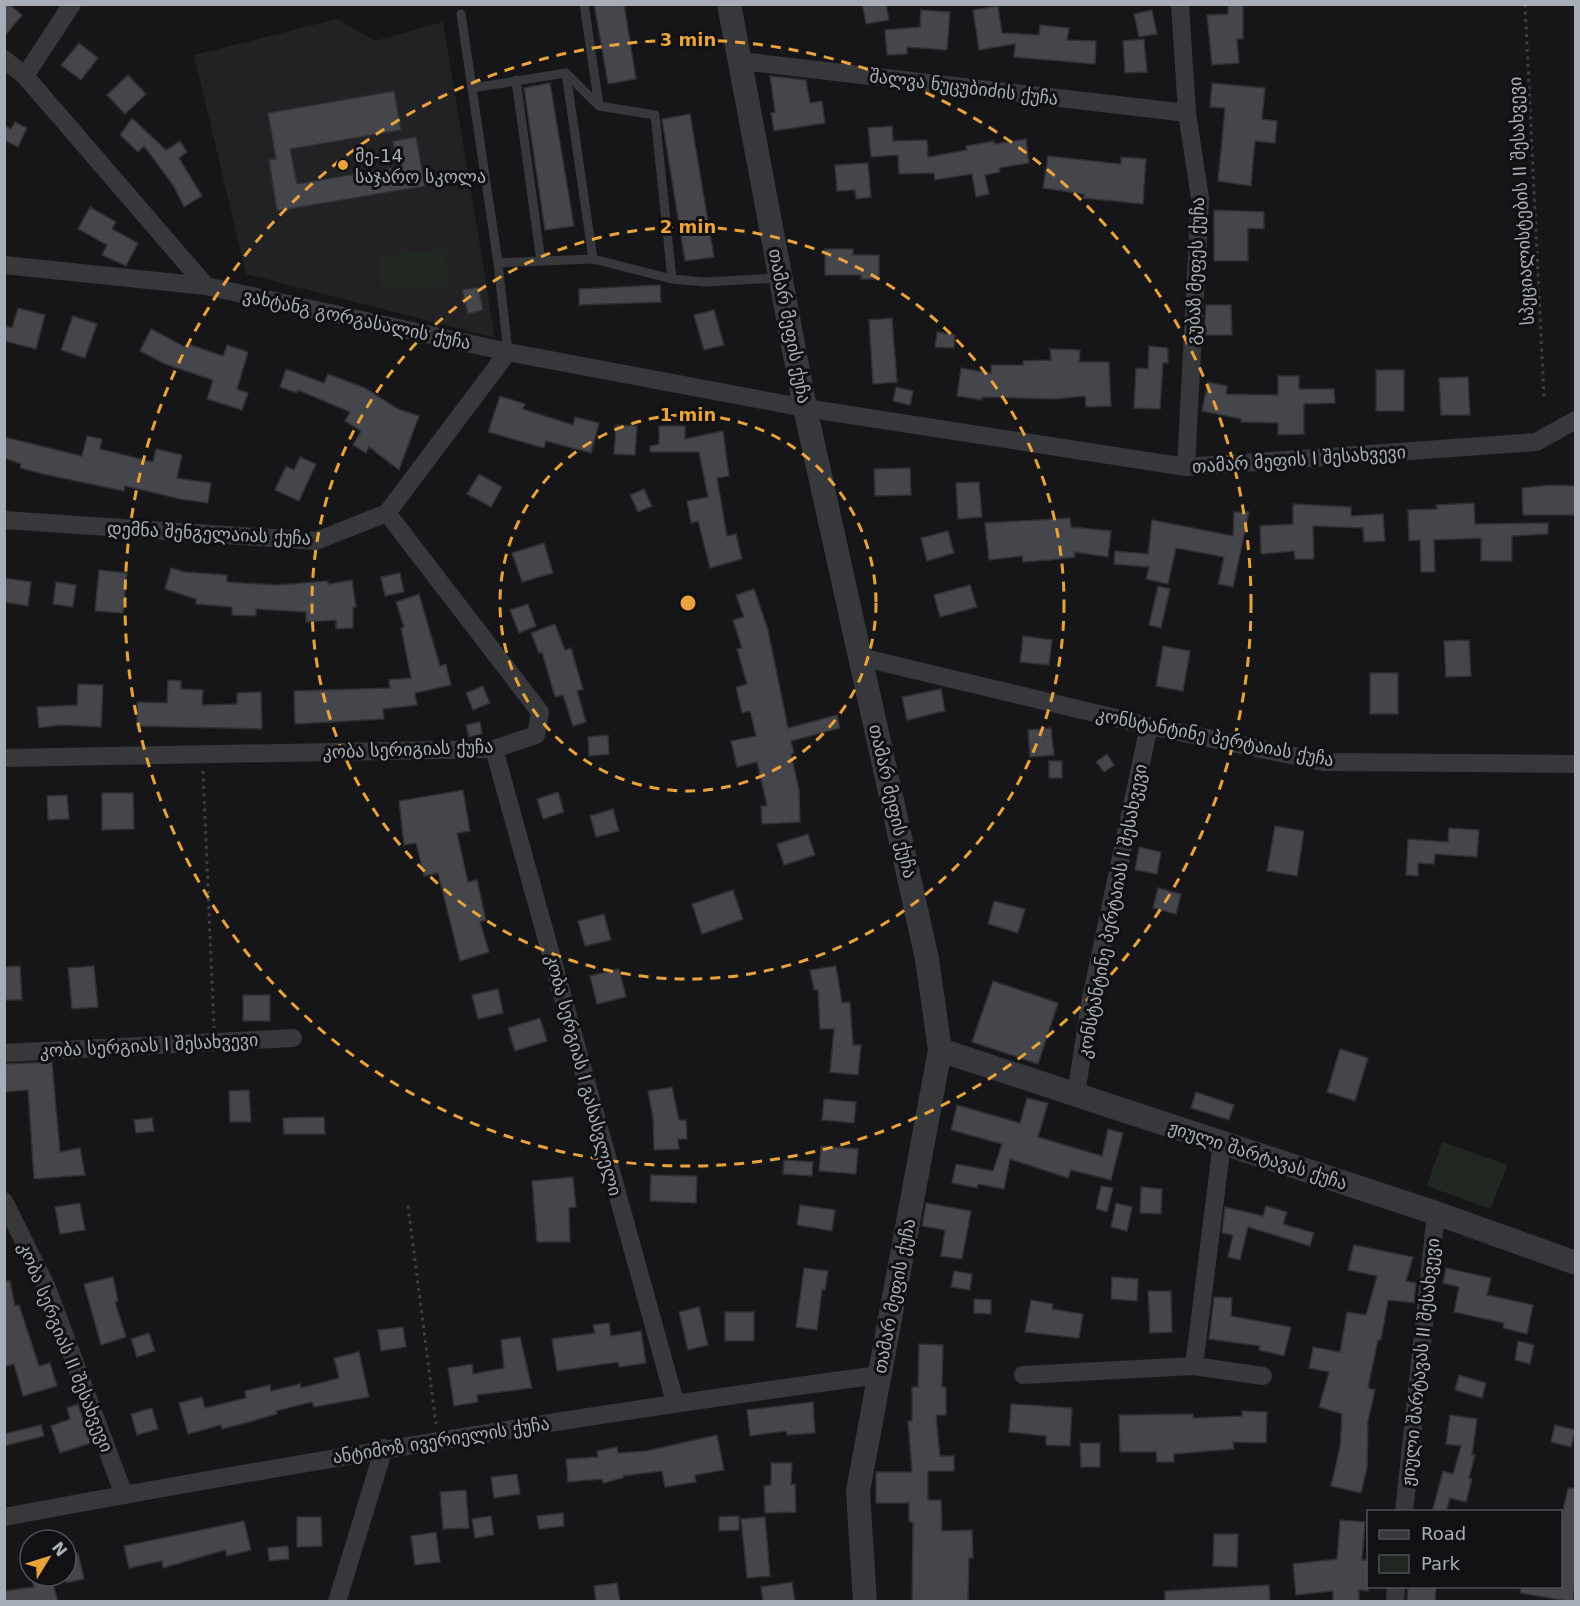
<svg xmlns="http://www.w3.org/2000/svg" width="1580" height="1606" viewBox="0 0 1580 1606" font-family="'DejaVu Sans','Noto Sans Georgian',sans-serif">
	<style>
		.built { fill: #222225 }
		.green { fill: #202721 }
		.building { fill: #45464b; stroke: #303034; stroke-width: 1.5 }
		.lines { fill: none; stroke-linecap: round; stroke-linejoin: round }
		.path { stroke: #3d3f43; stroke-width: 3; stroke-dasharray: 3 4.5; stroke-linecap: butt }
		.service { stroke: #37383c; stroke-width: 9 }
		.minor { stroke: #37383c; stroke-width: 18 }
		.tertiary { stroke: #37383c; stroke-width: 24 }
		.ring { fill: none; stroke: #eaa33c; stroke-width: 3; stroke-dasharray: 10 8 }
		.poi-dot { fill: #eaa33c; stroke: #111113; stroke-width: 2 }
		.labels { text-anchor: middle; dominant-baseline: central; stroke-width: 6; stroke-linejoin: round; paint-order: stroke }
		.street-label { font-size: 18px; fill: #a8aeb7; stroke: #111113 }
		.poi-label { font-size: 18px; fill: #a8aeb7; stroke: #111113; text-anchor: start }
		.centre { fill: #eaa33c; stroke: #111113; stroke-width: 3 }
		.ring-label { font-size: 18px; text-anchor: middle; font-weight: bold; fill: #eaa33c; stroke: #111113; stroke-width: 6; stroke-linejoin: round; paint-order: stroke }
	</style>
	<rect width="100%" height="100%" fill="#161618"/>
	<!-- built -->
	<path class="built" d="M337,19L375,41L443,22L495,338L246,274L194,55Z"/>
	<!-- green -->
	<path class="green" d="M445,250L448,285L381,290L379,254Z
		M1442,1142L1507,1165L1491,1209L1427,1186Z"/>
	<!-- building -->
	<path class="building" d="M4,4H9L22,15L4,37Z
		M594,4H624L636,79L608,84Z
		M862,4H886L889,20L866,24Z
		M1228,4H1243V39H1237L1239,63L1212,65L1207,15L1228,14Z
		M998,6L1002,33L1039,35L1040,25L1069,28L1067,40L1096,41L1095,64L1014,57L1015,44L979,50L973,10Z
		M921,10L950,12L947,50L907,47V54L887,55L885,30L920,27Z
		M1152,10L1157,34L1139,37L1134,14Z
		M1144,39L1147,72L1125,73L1123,41Z
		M79,43L98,58L81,80L61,65Z
		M128,75L146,94L125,114L107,95Z
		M770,76L806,80L810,103L822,101L825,123L774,131L771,113L775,112Z
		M550,83L574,226L545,230L524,88Z
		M1212,83L1265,88L1262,119L1277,121L1275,143L1255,141L1251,186L1218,181L1225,108L1210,107Z
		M394,91L401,130L290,149L297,184L398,167L393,141L416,137L425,186L277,211L269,160L276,159L268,113Z
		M690,114L714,257L685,261L662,119Z
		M132,118L166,150L180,141L187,152L179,158L202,196L184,207L173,185L144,146L138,152L120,135Z
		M15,122L27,128L18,147L4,140V125L11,129Z
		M892,126L893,141L927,140L928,157L967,150L966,146L994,141V144L1026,139L1029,163L999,168L1000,172L985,175L989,194L976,197L972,174L935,180L934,173L899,174L898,155L871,157L868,128Z
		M1048,156L1121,164V157L1146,159L1143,204L1083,198L1084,194L1043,188Z
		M868,163L871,197L856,199L855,190L837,191L835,165Z
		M90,207L116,222L112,229L138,243L126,266L102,255L107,245L78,229Z
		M1214,210L1264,212V229L1248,228V261H1214Z
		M825,249H853V255H879V279H861V275H825Z
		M660,285L661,302L579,305V289Z
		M478,287L483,310L468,314L462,290Z
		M1206,305H1231L1232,335H1204Z
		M18,308L45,315L36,349L4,341V325L12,328Z
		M714,310L724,345L704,350L694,315Z
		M73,316L97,324L85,358L61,350Z
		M892,318L897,382L873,384L869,320Z
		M151,329L187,348L188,344L223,356L227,345L248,352L237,389L248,393L242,410L207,399L213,380L165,364L140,351Z
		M937,332L955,335L954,348L935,347Z
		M1149,346L1168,348V363H1163L1160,409L1134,408L1136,368L1148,369Z
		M1050,349L1080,350L1079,362H1109L1111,406L1086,407L1085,396L1055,399L982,397V400L957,396L961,368L991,373V365H1023V361L1051,360Z
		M286,369L324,383L328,374L365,388L398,409L419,416L399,470L369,447L366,453L353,445L361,431L345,421L350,412L298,390L297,393L280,387Z
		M1376,370H1404V411H1376Z
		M1278,376H1299V389H1334L1335,403L1304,404V434L1278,435V423L1241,422V419L1202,411L1208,382L1227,386L1226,394L1278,395Z
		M1468,377L1470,415H1441L1439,378Z
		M896,387L913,391L910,405L893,401Z
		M500,396L525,404L523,409L573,425L575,417L599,423L591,453L546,441L544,448L488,432Z
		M616,425L637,426L635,455L614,454Z
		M659,426H685V439L723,431L729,476L717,478L727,536L736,534L742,559L710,568L698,521L691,523L687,501L708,497L699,452H650V446L659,444Z
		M87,436L102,439L100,449L153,462L156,449L182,455L177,478L211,483L208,503L180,499L125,486L124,491L43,474L20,468L21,464L4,458V437L82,456Z
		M300,457L316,464L299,501L275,490L286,466L294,470Z
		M910,468L911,495L875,496L874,469Z
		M479,474L502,487L491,507L467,494Z
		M979,482L982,517L958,519L956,483Z
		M1551,485L1575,486V515H1523L1522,488Z
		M644,489L652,506L638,512L630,495Z
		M1474,503L1475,524L1548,523V534L1512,536V561H1481V538L1434,540L1435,572H1421L1420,540L1409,541L1408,510L1437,509L1436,505Z
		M1293,504L1351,507V516L1383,514L1385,541L1364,542L1363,528L1313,526L1314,559H1295L1294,551L1261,554L1260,526L1293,524Z
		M1234,512H1249L1233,587L1218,584L1224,557L1176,548L1168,584L1146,579L1149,567L1114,564L1115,551L1148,554L1152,520L1233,536Z
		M1070,518L1071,527L1111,531L1108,557L1074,552L1075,557L1049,560L1023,562L1022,556L989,560L985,523Z
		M948,531L954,553L927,561L921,538Z
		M544,543L553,573L522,582L512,553Z
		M171,568L185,572L227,575V582L277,585L328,581V584L352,580L356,607L353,608V628L336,629V620L306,622V612L256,609V616L232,615V607L196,604V599L165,589Z
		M99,570L127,573L123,613L95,611Z
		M400,573L404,592L385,596L381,577Z
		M4,578L31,582L28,606L4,602Z
		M56,582L76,585L73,607L53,604Z
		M970,585L977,607L940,617L934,595Z
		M1158,586L1170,589L1161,628L1149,625Z
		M754,589L768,630L788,728L837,715L840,728L791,741L794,753L791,754L799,790L800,822L762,824L761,806H767L757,762L737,767L731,741L756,736L750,711L742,713L736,687L747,684L737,649L742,648L733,620L744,617L736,595Z
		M419,594L440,666L446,664L451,685L415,693L417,705L383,709L384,719L295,724L294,691L390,688L389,680L411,678L401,628L404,627L396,602Z
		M528,604L536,626L519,633L510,610Z
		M555,624L565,650L571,648L583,689L577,691L586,722L573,726L563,695L555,697L542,652L539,653L531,633Z
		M1023,636L1052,640L1049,665L1020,662Z
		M1469,640L1471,676L1446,677L1444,641Z
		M1163,646L1190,651L1183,691L1156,686Z
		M1370,673H1398V714H1370Z
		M168,680L181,681V689L203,690L202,705L237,704V693L261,692L262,729L137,726V702L167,703Z
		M78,684L103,685L101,727L60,725L39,728L37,707L77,705Z
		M483,686L490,703L473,710L466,693Z
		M941,689L945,711L907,720L902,697Z
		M480,722L482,734L469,737L466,725Z
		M1051,728L1054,755L1030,757L1028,730Z
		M608,735L609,754L589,756L588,737Z
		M1107,754L1114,765L1104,772L1096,762Z
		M1049,761H1062V778H1049Z
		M463,790L470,831L457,833L468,882L477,880L486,920L480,922L489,952L460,961L438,873L424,876L416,843L404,845L399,801Z
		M558,792L564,812L543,819L537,799Z
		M102,793H133L134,829L102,830Z
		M67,795L69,819L48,820L47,796Z
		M613,809L619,831L596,837L590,816Z
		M1275,826L1304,831L1297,876L1267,871Z
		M1449,828L1479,830L1477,857L1435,854L1434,864L1418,863V876L1406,875L1408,839L1448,842Z
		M808,834L815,855L784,865L777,844Z
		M1139,847L1161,852L1157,874L1135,870Z
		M1158,888L1181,894L1176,914L1153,908Z
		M733,890L743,919L702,934L692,904Z
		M994,901L1025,909L1018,933L988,924Z
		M604,914L611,940L585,946L578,921Z
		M20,966L22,1000H4V967Z
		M94,966L98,1007L72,1009L68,968Z
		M836,966L842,1003L850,1002L853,1045H861L858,1075L830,1072L834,1029H820L818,990H814L810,970Z
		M619,969L626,997L597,1004L590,976Z
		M993,981L1058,1003L1038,1064L972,1042Z
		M498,989L503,1013L478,1019L472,995Z
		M243,995H270V1021H243Z
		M540,1018L547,1041L515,1051L508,1028Z
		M1340,1049L1368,1058L1355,1101L1327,1092Z
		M52,1062L60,1152L80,1148L85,1175L34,1179L28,1090L4,1092V1064Z
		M672,1087L679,1120H686L687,1139H678L679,1149L654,1150L653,1118L648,1091Z
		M249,1090L251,1122H230L229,1091Z
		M1196,1092L1234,1105L1229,1120L1191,1108Z
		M1027,1098L1048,1103L1038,1137L1102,1156L1108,1129L1123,1133L1111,1180L1071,1170L1068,1178L1010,1159L1004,1189L978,1184L977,1188L952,1183L956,1164L993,1171L1002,1144L951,1130L957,1105L1020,1123Z
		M824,1099L856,1102L854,1123L822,1120Z
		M324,1117L325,1134H284L283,1118Z
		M152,1118L154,1131L136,1133L134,1120Z
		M821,1146L858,1149L856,1174L819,1171Z
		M784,1160L813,1162L812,1176L783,1174Z
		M651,1175L697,1176L696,1203L650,1201Z
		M573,1177L576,1207L569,1208L570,1242H537L532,1181Z
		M1101,1186L1113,1188L1107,1212L1096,1209Z
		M1141,1187L1162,1189L1161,1214L1140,1213Z
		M80,1203L85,1230L60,1234L55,1207Z
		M926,1203L971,1211L962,1259L941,1256L945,1230L922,1226Z
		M1116,1203L1132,1207L1127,1231L1111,1227Z
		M800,1205L835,1210L832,1231L797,1225Z
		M1266,1206L1287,1212L1283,1224L1314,1233L1310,1246L1248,1227L1240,1260L1228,1257L1233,1235L1222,1233L1225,1207L1263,1216Z
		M1354,1245L1413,1257L1406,1281L1416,1283L1414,1303L1388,1300L1381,1340H1378L1368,1388L1375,1390L1368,1421L1367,1468L1361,1493L1331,1486L1340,1447L1342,1414L1319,1407L1329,1372L1309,1368L1313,1347L1340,1352L1347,1312L1366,1315L1377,1276L1348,1270Z
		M804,1268L828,1271L825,1290L822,1289L817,1330L796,1327Z
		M1446,1268L1491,1278L1487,1295L1533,1305L1527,1334L1503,1328L1504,1323L1454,1312L1459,1287L1443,1283Z
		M954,1271L972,1274L970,1290L951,1287Z
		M113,1277L118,1301L115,1302L126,1337L101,1345L84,1284Z
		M1112,1277L1138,1279L1137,1301L1111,1299Z
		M4,1281H10L15,1306L19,1305L39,1366L50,1363L57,1386L23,1396L14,1364L4,1367Z
		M1148,1291H1171L1172,1332L1150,1333Z
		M1214,1297L1232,1298L1231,1316L1291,1327L1284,1356L1259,1350L1260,1346L1209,1339Z
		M974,1299L991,1300V1314L974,1313Z
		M1031,1300L1053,1304L1052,1309L1083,1314L1079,1338L1025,1332Z
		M699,1307L708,1345L688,1350L679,1312Z
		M725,1312H754V1341H725Z
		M609,1323L611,1336L641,1331L646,1363L619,1367L618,1362L557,1371L552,1339L595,1333L593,1325Z
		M403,1327L406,1347L381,1351L378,1330Z
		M149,1333L155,1351L137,1357L131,1339Z
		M520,1337L532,1388L477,1395L478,1402L454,1406L448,1368L472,1364L473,1374L504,1368L501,1340Z
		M1518,1341L1534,1345L1530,1364L1515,1360Z
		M919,1344L943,1345L942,1387H946V1415H936L940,1456H954V1471H928V1500H941L942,1531L972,1530L973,1558H969L968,1602H912L913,1522H909V1503H876V1472H912L908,1421H912V1387H918Z
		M359,1352L369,1397L314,1407L312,1402L276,1411L277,1414L249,1422L222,1429L221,1425L188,1434L179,1403L202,1397L205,1408L246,1398L245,1391L270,1385L271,1391L300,1384L301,1388L339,1378L334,1358Z
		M1459,1375L1486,1383L1482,1398L1455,1390Z
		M813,1402L815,1433L787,1435L786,1431L750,1436L747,1410Z
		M78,1404L91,1443L60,1453L51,1426L70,1419L67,1408Z
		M1011,1404L1072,1408L1070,1446L1046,1445V1436L1009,1432Z
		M152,1408L158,1429L137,1435L131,1414Z
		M1242,1411L1267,1412L1266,1443L1233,1442L1234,1449L1174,1454V1462H1157L1156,1452H1120L1119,1415L1193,1414V1418L1242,1416Z
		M1450,1415L1477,1419L1472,1455H1475L1469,1478L1472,1479L1466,1502L1450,1498L1446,1512H1432L1443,1471L1453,1474L1461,1446L1446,1444Z
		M41,1425L44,1436L4,1446V1434Z
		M1555,1425L1575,1430L1571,1447L1551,1442Z
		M717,1435L724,1470L695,1475L696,1482L665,1487L662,1471L623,1476V1478L603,1483L602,1479L568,1482L566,1459L598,1457L597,1451L617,1447L618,1453L646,1451Z
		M1080,1443H1100V1467H1081Z
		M771,1463H792L791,1485L795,1484L796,1512L765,1513L764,1486L771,1485Z
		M517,1474L520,1494L494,1498L491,1477Z
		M1568,1488H1575V1584L1573,1602L1520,1593L1521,1587H1560V1524Z
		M466,1490L469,1528L443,1529L440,1492Z
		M563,1513L564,1526L539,1529L537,1516Z
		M491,1516L494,1535L475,1538L472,1519Z
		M739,1516V1530L719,1531V1517Z
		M297,1517H321L322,1546L297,1547Z
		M765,1517L770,1576L747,1578L741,1519Z
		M1340,1520L1365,1522L1362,1560H1368V1591L1359,1590V1602H1333V1591L1296,1595L1293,1564L1337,1559Z
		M244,1521L251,1550L227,1556L225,1550L163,1568L162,1561L129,1568L124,1546Z
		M436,1532L440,1562L415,1565L411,1536Z
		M1214,1534H1238L1237,1567L1213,1566Z
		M288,1546L289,1559L269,1561L268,1548Z
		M78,1553L84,1579L66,1583V1556Z
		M31,1576H51L58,1602H4V1591L34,1587Z
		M792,1582L795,1602H763L761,1587Z
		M617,1583L620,1602H596L594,1586Z
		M1269,1585L1270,1602H1165V1591Z
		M1408,1587H1436L1435,1602H1407Z"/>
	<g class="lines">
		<!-- path -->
		<path class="path" d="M1525,4L1544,397
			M203,771L214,1028
			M408,1206L436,1424"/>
		<!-- service -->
		<path class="service" d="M584,4L599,106
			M461,14L498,263L508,352
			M566,73L593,259
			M516,80L541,261
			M472,88L566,73L599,106L655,115L672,279
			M498,263L593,259L672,279L705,282L778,278"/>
		<!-- minor -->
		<path class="minor" d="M1180,4L1187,113L1200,198L1186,467
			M4,59L25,76L206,286L508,352L805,408L1186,467L1536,442L1576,420
			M741,61L1187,113
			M25,76L72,4
			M4,265L206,286
			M4,520L316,541L387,513L508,352
			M860,657L1149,726L1324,762L1576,764
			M494,749L675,1402
			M4,758L494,749L536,735L540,712L387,513
			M4,1053L293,1038
			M1076,1095L1090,1003L1149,726
			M1222,1143L1194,1366L1263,1376
			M4,1201L47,1288L124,1495
			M1023,1375L1194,1366
			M1404,1512L1436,1213
			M4,1517C295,1463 586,1414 879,1375
			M337,1602L384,1448
			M1395,1602L1396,1586"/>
		<!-- tertiary -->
		<path class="tertiary" d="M729,4L805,408L927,959L940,1050L858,1491L865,1602
			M940,1050L1436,1213L1576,1263"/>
	</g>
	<!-- distance rings -->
	<g class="ring">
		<circle cx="688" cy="603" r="188"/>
		<circle cx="688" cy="603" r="376"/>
		<circle cx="688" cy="603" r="563"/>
	</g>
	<!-- markers -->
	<circle class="poi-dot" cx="343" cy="165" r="6"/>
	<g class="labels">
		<!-- street labels -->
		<g class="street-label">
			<text transform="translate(964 87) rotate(7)">შალვა ნუცუბიძის ქუჩა</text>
			<text transform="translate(1521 201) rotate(-93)">სპეციალისტების II შესახვევი</text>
			<text transform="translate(1195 271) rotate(-88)">გუბაზ მეფეს ქუჩა</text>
			<text transform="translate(357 319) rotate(12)">ვახტანგ გორგასალის ქუჩა</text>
			<text transform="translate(790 326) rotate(79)">თამარ მეფის ქუჩა</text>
			<text transform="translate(1299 459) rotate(-4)">თამარ მეფის I შესახვევი</text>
			<text transform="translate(209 533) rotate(3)">დემნა შენგელაიას ქუჩა</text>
			<text transform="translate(1215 737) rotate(11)">კონსტანტინე პერტაიას ქუჩა</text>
			<text transform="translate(408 749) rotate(-2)">კობა სერიგიას ქუჩა</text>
			<text transform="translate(893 801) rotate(77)">თამარ მეფის ქუჩა</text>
			<text transform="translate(1112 911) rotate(-79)">კონსტანტინე პერტაიას I შესახვევი</text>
			<text transform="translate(149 1045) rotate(-3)">კობა სერგიას I შესახვევი</text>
			<text transform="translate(584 1075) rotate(75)">კობა სერგიას I გასასვლელი</text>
			<text transform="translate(1258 1155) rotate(18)">ჟიული შარტავას ქუჩა</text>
			<text transform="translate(894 1296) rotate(-79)">თამარ მეფის ქუჩა</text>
			<text transform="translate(66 1347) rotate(68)">კობა სერგიას II შესახვევი</text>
			<text transform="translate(1420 1362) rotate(-84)">ჟიული შარტავას II შესახვევი</text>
			<text transform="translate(441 1440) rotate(-9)">ანტიმოზ ივერიელის ქუჩა</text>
		</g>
		<!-- poi labels -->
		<g class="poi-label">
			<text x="355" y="155">მე-14<tspan x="355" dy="21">საჯარო სკოლა</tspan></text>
		</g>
	</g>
	<circle cx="688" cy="603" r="9" class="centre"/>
	<g class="ring-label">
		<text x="688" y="46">3 min</text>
		<text x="688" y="233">2 min</text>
		<text x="688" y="421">1 min</text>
	</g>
	<!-- border -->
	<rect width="1580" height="1606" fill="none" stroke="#a8aeb7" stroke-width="12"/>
	<!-- legend -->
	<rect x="1367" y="1510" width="195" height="78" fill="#111113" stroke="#4d5055" stroke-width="1.5"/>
	<rect x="1379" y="1530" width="30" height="9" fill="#37383c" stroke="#4d5055" stroke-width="1.5"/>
	<text x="1421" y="1540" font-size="18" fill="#a8aeb7">Road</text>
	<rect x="1379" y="1555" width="30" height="18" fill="#202721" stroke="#4d5055" stroke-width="1.5"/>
	<text x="1421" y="1570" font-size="18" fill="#a8aeb7">Park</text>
	<!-- north arrow -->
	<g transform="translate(48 1558) rotate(52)"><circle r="28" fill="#111113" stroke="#4d5055" stroke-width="1.5"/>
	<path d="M0-4.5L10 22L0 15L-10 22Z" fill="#eaa33c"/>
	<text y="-9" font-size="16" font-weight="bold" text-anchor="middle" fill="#a8aeb7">N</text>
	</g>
</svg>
